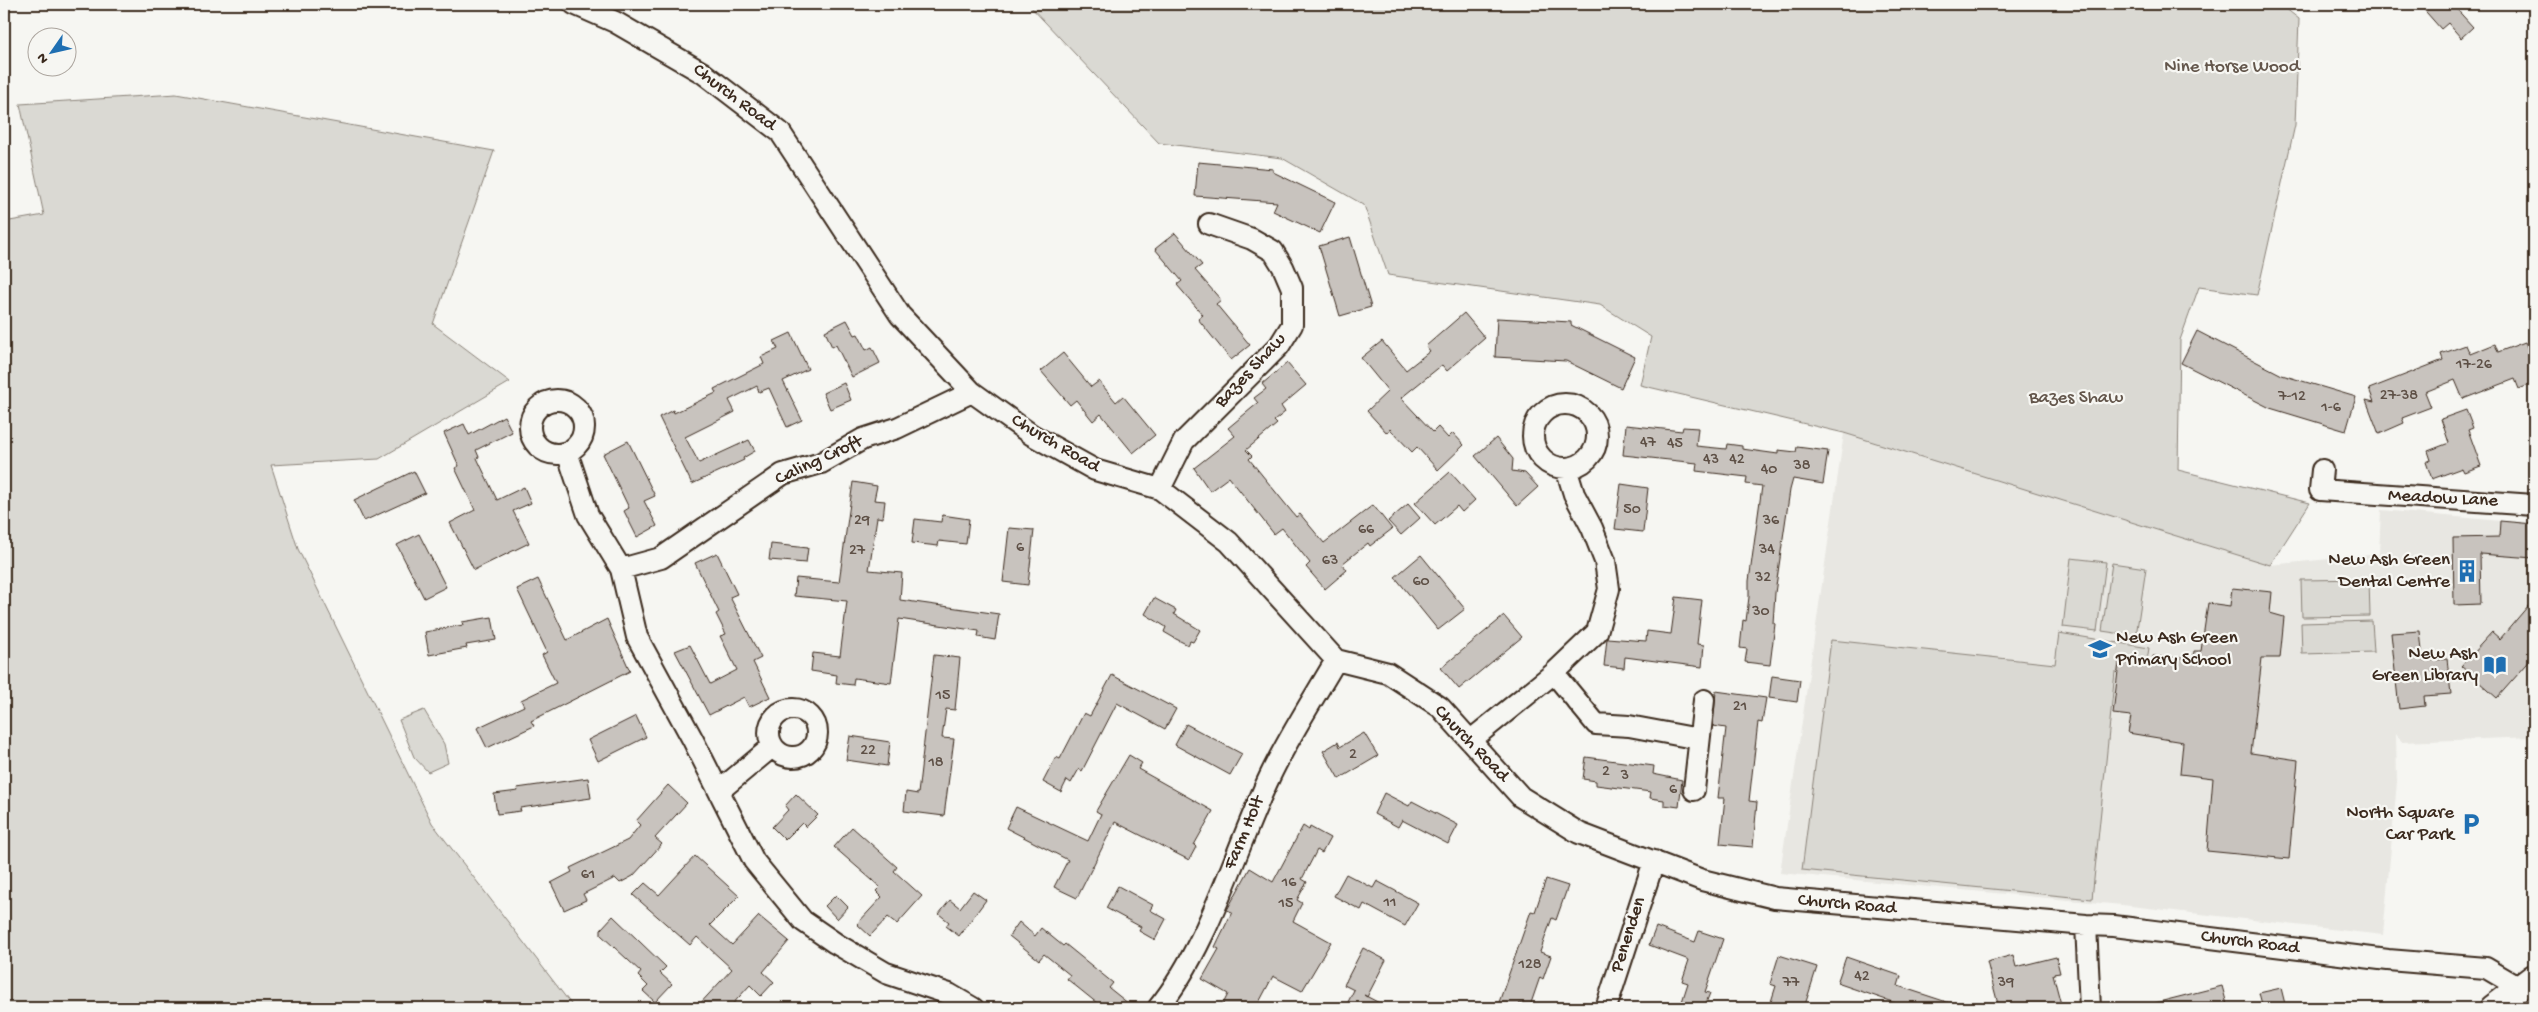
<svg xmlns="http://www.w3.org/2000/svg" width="2538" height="1012" viewBox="0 0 2538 1012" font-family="'Gochi Hand',sans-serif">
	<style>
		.built { fill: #e8e7e2 }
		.green { fill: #dad9d3; stroke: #8a8278 }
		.building { fill: #c8c3be; stroke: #3b2a1e }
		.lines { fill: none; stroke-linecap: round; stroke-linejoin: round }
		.minor-casing { stroke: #3b2a1e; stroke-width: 24 }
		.tertiary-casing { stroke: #3b2a1e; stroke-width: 29 }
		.minor { stroke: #f6f6f2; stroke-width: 20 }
		.tertiary { stroke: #f6f6f2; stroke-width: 25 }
		.labels { text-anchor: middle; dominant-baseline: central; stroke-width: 4.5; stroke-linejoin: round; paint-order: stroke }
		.number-label { font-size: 16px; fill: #5e5046 }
		.park-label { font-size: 19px; fill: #63564b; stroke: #f6f6f2 }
		.street-label { font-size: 19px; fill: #3b2a1e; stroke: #f6f6f2 }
		.poi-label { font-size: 19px; fill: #3b2a1e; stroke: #f6f6f2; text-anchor: end }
	</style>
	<rect width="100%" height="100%" fill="#f6f6f2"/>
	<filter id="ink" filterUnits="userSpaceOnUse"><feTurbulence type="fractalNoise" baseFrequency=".02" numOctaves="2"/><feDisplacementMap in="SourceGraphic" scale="10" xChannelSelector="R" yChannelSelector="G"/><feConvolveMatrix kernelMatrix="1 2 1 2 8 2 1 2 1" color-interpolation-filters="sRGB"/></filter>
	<g filter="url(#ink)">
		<!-- built -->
		<path class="built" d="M1844,433L2270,565L2379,554L2381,510L2534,524V737L2402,742L2396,734L2397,782L2383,935L2122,905L1780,873Z"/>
		<!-- green -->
		<path class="green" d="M1028,4H2280L2299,19L2295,125L2257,295L2199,287L2180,340L2178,470L2310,503L2270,565L1844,433L1640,385L1651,337L1600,305L1388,275L1364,205L1282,158L1159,143Z
			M176,94L494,151L433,324L510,382L379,459L271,465L298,549L432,823L574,1008H4V222L44,215L20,104Z
			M2071,558L2106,562L2097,631L2063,627Z
			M2112,563L2146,568L2136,636L2102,631Z
			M2369,579L2370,616L2302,617L2301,580Z
			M2372,621L2374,652L2302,654L2301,623Z
			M2059,633L2149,648L2145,673L2115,672L2092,899L1802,870L1831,640L2055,664Z
			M424,710L444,744L448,763L428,772L414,757L399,720Z"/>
		<!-- building -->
		<path class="building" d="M2419,4H2452L2473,27L2461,38L2448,23L2441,29Z
			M1198,162L1273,169V172L1335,202L1320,233L1273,211L1277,202L1195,196Z
			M1175,233L1202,265L1195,270L1221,300L1216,304L1250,345L1231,360L1198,319L1203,315L1177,285L1182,281L1155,249Z
			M1350,237L1371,307L1340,316L1319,246Z
			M1464,313L1485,338L1447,371L1442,365L1401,398L1433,432L1438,427L1448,438L1453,433L1464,445L1438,470L1417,447L1412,452L1390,429L1387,433L1367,411L1388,391L1361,358L1382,341L1406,370L1430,351L1426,346Z
			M1497,318L1571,322V325L1635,357L1621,388L1566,361L1495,357Z
			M847,320L855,335L858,334L866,350L872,347L880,363L852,377L836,345L832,347L825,331Z
			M2197,331L2282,375L2356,397L2346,431L2270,408L2181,363Z
			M791,333L808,369L783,381L802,420L787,427L769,388L759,392L757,386L729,400L735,412L685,437L699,463L749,440L755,451L743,458L744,460L692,484L659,417L673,410L674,413L716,393L714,389L764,364L761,357L778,349L774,341Z
			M2525,342L2530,354L2534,353V383L2519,389L2515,379L2463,399L2455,380L2425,392L2431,407L2402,418L2404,423L2379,434L2366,400L2374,402L2369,389L2443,360L2441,354L2466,345L2470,354L2495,344L2498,352Z
			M1063,353L1091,387L1099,381L1116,402L1123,396L1155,435L1133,453L1101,414L1093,421L1076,400L1070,405L1041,371Z
			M1287,363L1306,385L1281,406L1285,412L1274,421L1277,424L1246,450L1252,456L1249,459L1296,517L1300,514L1324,543L1373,505L1392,529L1370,546L1368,543L1342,564L1347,570L1325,589L1306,567L1310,563L1282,528L1274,534L1229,477L1210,491L1194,468L1235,436L1228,428L1258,403L1254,398L1266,389L1262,384Z
			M844,383L851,400L830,409L823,393Z
			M2466,410L2473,428L2468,430L2481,466L2464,472L2462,468L2432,479L2426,462L2431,460L2428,451L2449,443L2441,419Z
			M504,416L512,432L476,450L479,457L477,458L497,500L524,487L531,503L513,511L529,543L474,570L450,523L475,510L455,468L459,466L444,433L464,424L469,435Z
			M1626,425L1682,431L1683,427L1698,428L1696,446L1726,449L1727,444L1742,446V449L1778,454V450L1796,452L1797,447L1828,451L1823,484L1793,479L1790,490L1775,593L1773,623L1775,624L1770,665L1745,662L1747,649L1740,648L1743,620L1746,621L1749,597V581L1762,486L1746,484L1747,477L1696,471L1697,463L1623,455Z
			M1496,438L1513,459L1512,471L1525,473L1538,487L1517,506L1475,456Z
			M628,441L655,496L644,501L657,526L637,537L624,511L629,508L603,454Z
			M414,471L425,493L364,521L354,500Z
			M1450,472L1475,500L1462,512L1457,506L1435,525L1415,503Z
			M853,482L877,486L874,500L885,501L883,518L877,517L869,570L902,573L900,600L999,614L995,640L978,637L979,631L899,619L891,683L854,678L853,685L836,683L837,675L811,671L813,653L840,656L847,601L794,596L796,578L839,582Z
			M1621,484L1648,488L1643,532L1615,529Z
			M1408,504L1420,518L1401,535L1388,521Z
			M942,515L969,519L966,544L939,541L938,546L912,543L915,519L941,522Z
			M2500,521L2534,524V558L2480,554L2481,604L2454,605L2453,538L2499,537Z
			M1009,528L1034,530L1028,585L1003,582Z
			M419,534L446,587L424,598L397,545Z
			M771,544L808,548L806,563L769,560Z
			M717,553L737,594L730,597L761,658L753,662L770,697L749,707L744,697L709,715L675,651L690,645L710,684L737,670L720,636L726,634L716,614L719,612L695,563Z
			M1421,555L1465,609L1438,630L1395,577Z
			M538,579L567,640L607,619L630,671L531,721L534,726L487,748L477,728L524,706L521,700L556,683L542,655L547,652L517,589Z
			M2232,588L2272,592L2270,613L2284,617L2280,658H2262L2251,753L2298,760L2289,859L2207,851L2213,778L2180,774L2183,742L2128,733L2131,716L2113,714L2119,662L2153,665V656L2193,659L2194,651H2201L2208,603L2230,606Z
			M1676,597L1702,600L1697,644L1704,645L1702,667L1625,657L1624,668L1604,666L1607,638L1646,641L1647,631L1671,634Z
			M1154,598L1176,610L1174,614L1200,630L1193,642L1190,641L1188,645L1176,639L1164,632L1166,627L1145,614Z
			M2534,599V656L2497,698L2461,666L2492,632L2500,639Z
			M1504,616L1522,637L1459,689L1441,668Z
			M492,617L496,640L466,645L467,648L429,655L425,632L463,625L462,622Z
			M2420,631L2423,661L2447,659L2451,694L2424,696L2425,706L2399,709L2391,633Z
			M934,655L960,658L955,710L946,709L942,738L954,739L944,816L904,811L906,792L918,794Z
			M1112,675L1176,709L1165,729L1117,703L1082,771L1079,769L1071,783L1067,780L1061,792L1043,782L1056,757L1060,759L1084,713L1090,716Z
			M1772,676L1800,680L1797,702L1769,698Z
			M1716,691L1766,698L1762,723L1758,722L1749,801L1757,802L1753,847L1720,844L1725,798H1718L1726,728L1713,726Z
			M636,716L646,737L598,761L588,740Z
			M1186,724L1242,754L1230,775L1175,745Z
			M1364,733L1378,756L1339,779L1323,751L1338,742L1340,747Z
			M850,736L890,742L887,766L846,760Z
			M1129,755L1142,763L1138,769L1213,811L1194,845L1196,847L1189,860L1115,822L1077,898L1054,887L1068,860L1006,828L1016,807L1088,841L1101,814L1096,811Z
			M1586,757L1654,766L1653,774L1682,780L1679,807L1664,805V800L1650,798L1651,792L1596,785V781L1583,779Z
			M588,778L591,798L520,808L521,811L497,814L494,794L518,791L517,788Z
			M668,785L687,803L655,838L662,844L633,876L620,883L615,878L583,894L586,900L564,910L551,883L572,872L570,868L628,840L640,825L636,821Z
			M1384,793L1409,806L1412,801L1458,825L1448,844L1402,820L1398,827L1374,814Z
			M796,794L818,815L806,827L802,823L785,840L772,827L788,810L785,806Z
			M1303,826L1309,830L1310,827L1330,838L1322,853L1317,850L1302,879L1307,882L1297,900L1302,903L1293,921L1331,942L1302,991L1273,976L1256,1008H1221L1228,994L1202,979L1219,949L1215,947L1232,912L1227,910L1250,868L1273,882Z
			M852,827L897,867L894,871L922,896L897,924L888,917L870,936L857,924L882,897L876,891L880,887L834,847Z
			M695,856L739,896L710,925L732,945L759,916L789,941L763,972L774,982L761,996L750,985L729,1008H696L732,969L697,937L690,945L633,895L645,883L659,895Z
			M1346,874L1373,888L1377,881L1418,903L1405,926L1364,904L1361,910L1334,896Z
			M1546,879L1568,886L1556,920L1552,918L1540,952L1551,956L1543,979L1540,977L1530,1006L1520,1003L1518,1008H1497L1531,911L1535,912Z
			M1118,886L1153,905L1150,910L1166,919L1155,940L1139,931L1141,927L1106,908Z
			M973,891L986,900L959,936L946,926L949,922L939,914L950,900L960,908Z
			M836,895L848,907L837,919L825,906Z
			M613,916L666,967L660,973L672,984L655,1002L643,991L648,986L638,976L641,972L601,935V929Z
			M1019,922L1035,936L1041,928L1063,946L1065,944L1113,983L1109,988L1134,1008H1103L1067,979L1070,975L1044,954L1039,960L1009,936Z
			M1656,927L1695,942L1699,931L1723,939L1705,992L1710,993L1704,1008H1680L1688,983L1682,981L1689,960L1649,945Z
			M1363,948L1386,960L1367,997L1364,995L1389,1008H1345L1354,990L1344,985Z
			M1779,955L1817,967L1804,1008H1769L1776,986L1770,984Z
			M2013,955L2016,967L2056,957L2060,973L2053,974L2062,1008H1999L1987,962Z
			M1846,957L1901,976L1898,986L1956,1005L1955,1008H1900L1901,1005L1837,983Z
			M2222,986L2228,1008H2156L2155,1003Z
			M2281,988L2286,1008H2263L2259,993Z"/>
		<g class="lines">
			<defs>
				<path id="minor" d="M574,4L615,22L703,73L780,132L900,315L972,392L1032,435L1095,470L1160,489L1229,542L1336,660L1388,673L1440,707L1521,797L1579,833L1702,880L1775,898L2086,925L2114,926L2388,960L2486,968L2520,988
					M530 427a27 27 0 1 1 54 0a27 27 0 1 1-54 0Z
					M1533 436a32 32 0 1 1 64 0a32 32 0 1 1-64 0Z
					M567,452L588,515L621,569L637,637L693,740L754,861L803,921L835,943L886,973L949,994L973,1008
					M2322,470L2320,490L2534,505
					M1160,489L1184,441L1279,346L1292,325V288L1283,267L1273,251L1252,239L1209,224
					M621,569L661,558L783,474L821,463L863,439L897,428L972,392
					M1554,673L1596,724L1629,726L1699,739
					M769 733a24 24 0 1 1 48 0a24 24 0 1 1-48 0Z
					M1471,740L1554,673L1597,632L1609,589L1605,561L1592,528L1574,494L1566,468
					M1694,790L1704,700
					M719,791L773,746
					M2086,925L2090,1008
					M1158,1008C1209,946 1235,849 1270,776C1289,736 1314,698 1336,660
					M1606,1008L1654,861"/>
				<path id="tertiary" d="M2493,1008L2534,977"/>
			</defs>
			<!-- minor casing -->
			<use href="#minor" class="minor-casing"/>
			<!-- tertiary casing -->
			<use href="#tertiary" class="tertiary-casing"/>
			<!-- minor -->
			<use href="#minor" class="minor"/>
			<!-- tertiary -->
			<use href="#tertiary" class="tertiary"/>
		</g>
	</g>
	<!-- icons -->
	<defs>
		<symbol id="building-bare" viewBox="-9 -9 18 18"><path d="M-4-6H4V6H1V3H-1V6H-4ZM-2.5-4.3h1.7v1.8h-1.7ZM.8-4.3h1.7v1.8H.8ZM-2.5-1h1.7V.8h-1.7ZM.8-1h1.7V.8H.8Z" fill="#1f6fb2" stroke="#f6f6f2" stroke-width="2.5" paint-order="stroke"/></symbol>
		<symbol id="school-bare" viewBox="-9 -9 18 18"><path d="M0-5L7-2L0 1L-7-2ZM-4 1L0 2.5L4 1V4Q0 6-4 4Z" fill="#1f6fb2" stroke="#f6f6f2" stroke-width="2.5" paint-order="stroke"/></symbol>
		<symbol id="library-bare" viewBox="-9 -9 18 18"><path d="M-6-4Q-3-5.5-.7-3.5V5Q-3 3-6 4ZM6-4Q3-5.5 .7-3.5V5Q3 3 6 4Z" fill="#1f6fb2" stroke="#f6f6f2" stroke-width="2.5" paint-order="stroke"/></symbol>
		<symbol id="parking-bare" viewBox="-9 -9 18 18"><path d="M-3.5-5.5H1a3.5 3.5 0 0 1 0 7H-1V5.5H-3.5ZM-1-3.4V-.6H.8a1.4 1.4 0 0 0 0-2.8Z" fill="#1f6fb2" stroke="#f6f6f2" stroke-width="2.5" paint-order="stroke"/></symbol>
	</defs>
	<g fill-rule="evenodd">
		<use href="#building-bare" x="2451" y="555" width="32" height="32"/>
		<use href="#school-bare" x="2084" y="633" width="32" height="32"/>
		<use href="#library-bare" x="2479" y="649" width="32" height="32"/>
		<use href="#parking-bare" x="2455" y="808" width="32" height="32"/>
	</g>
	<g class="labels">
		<!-- number labels -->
		<g class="number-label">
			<text x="2474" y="365">17-26</text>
			<text x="2399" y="396">27-38</text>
			<text x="2292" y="397">7-12</text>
			<text x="2331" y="408">1-6</text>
			<text x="1648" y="443">47</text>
			<text x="1675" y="444">45</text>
			<text x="1711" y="460">43</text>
			<text x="1737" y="460">42</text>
			<text x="1802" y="466">38</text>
			<text x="1769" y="470">40</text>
			<text x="1632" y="510">50</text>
			<text x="862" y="521">29</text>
			<text x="1771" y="521">36</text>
			<text x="1366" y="530">66</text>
			<text x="1020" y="548">6</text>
			<text x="1767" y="550">34</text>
			<text x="857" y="551">27</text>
			<text x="1330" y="561">63</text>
			<text x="1763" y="578">32</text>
			<text x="1421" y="582">60</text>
			<text x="1761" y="612">30</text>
			<text x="943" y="696">15</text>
			<text x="1740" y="707">21</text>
			<text x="868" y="751">22</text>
			<text x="1353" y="755">2</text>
			<text x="936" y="763">18</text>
			<text x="1606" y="772">2</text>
			<text x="1625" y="776">3</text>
			<text x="1673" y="790">6</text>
			<text x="588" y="875">61</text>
			<text x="1289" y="883">16</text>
			<text x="1390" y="903">11</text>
			<text x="1286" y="904">15</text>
			<text x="1530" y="965">128</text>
			<text x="1862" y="977">42</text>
			<text x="1791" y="983">77</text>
			<text x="2006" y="983">39</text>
		</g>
		<!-- park labels -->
		<g class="park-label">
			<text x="2232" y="67">Nine Horse Wood</text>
			<text x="2076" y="398">Bazes Shaw</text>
		</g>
		<!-- street labels -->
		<g class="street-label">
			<text transform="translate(734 98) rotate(37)">Church Road</text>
			<text transform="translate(1251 371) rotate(-47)">Bazes Shaw</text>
			<text transform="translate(1055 444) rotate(30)">Church Road</text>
			<text transform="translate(819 461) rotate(-25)">Caling Croft</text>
			<text transform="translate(2443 499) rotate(3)">Meadow Lane</text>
			<text transform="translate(1471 744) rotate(46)">Church Road</text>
			<text transform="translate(1245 833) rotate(-67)">Farm Holt</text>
			<text transform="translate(1847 905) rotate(5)">Church Road</text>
			<text transform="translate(1629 935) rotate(-72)">Penenden</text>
			<text transform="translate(2250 943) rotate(7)">Church Road</text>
		</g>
		<!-- poi labels -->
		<g class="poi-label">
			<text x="2450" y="560">New Ash Green<tspan x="2450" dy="22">Dental Centre</tspan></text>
			<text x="2116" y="638" text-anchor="start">New Ash Green<tspan x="2116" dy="22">Primary School</tspan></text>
			<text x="2478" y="654">New Ash<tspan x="2478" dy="22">Green Library</tspan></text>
			<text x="2454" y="813">North Square<tspan x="2454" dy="22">Car Park</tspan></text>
		</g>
	</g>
	<!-- margin -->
	<rect width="2538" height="1012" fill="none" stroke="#f6f6f2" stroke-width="20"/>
	<rect x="10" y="10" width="2518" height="992" fill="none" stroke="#3b2a1e" stroke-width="2" filter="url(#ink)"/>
	<!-- north arrow -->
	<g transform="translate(52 52) rotate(236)"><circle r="24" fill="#f6f6f2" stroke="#aba49d"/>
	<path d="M0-4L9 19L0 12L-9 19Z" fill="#1f6fb2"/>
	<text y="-8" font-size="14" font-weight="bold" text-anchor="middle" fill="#3b2a1e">N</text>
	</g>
</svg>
